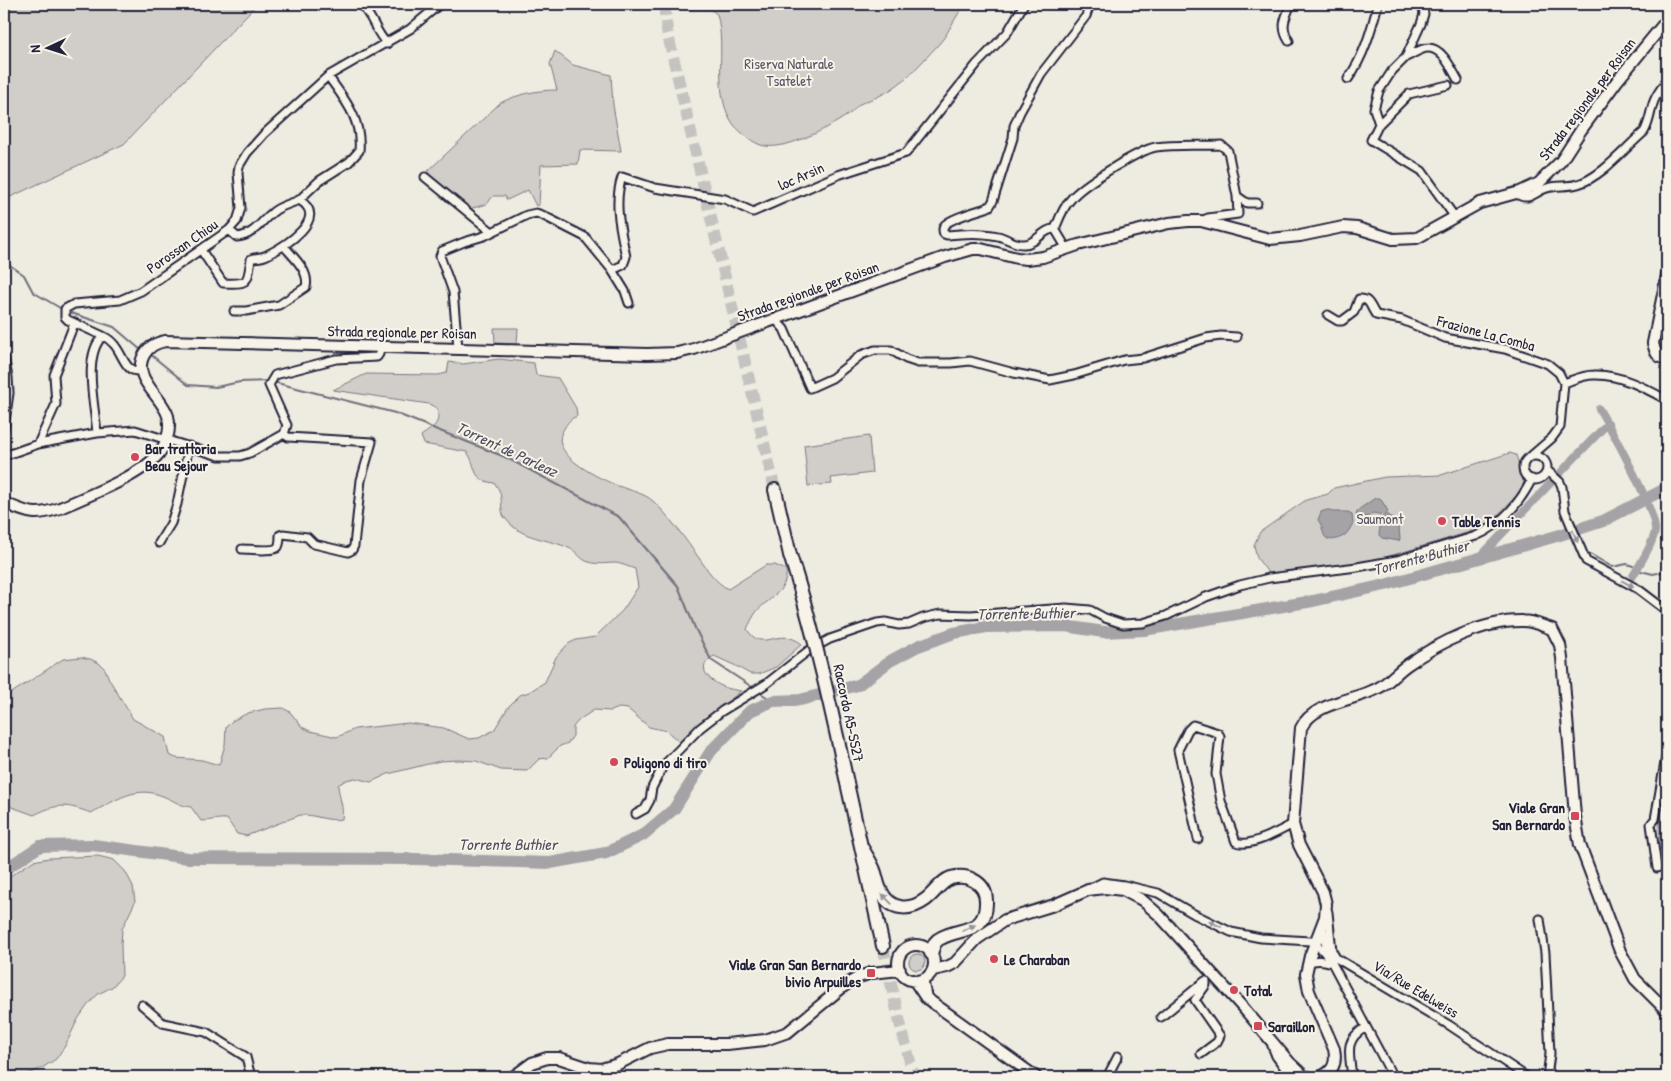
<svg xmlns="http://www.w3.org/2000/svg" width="1671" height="1081" viewBox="0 0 1671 1081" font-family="'Patrick Hand',sans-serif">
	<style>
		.green { fill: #d1cdc9; stroke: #7a7882 }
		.water { fill: #a6a3a6; stroke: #716f7b }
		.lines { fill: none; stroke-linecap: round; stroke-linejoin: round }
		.stream { stroke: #716f7b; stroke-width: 2 }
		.canal { stroke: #a6a3a6; stroke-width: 8 }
		.river { stroke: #a6a3a6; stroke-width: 12 }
		.motorway-tunnel { stroke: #c5c3c0; stroke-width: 12; stroke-dasharray: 12 6; stroke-linecap: butt }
		.minor-casing { stroke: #22223b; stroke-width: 11 }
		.secondary-casing { stroke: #22223b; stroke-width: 14 }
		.motorway-casing { stroke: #22223b; stroke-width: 16 }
		.minor { stroke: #f7f3e8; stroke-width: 7 }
		.secondary { stroke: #f7f3e8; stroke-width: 10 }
		.motorway { stroke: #f7f3e8; stroke-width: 12 }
		.motorway-bridge-casing { stroke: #22223b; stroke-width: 16; stroke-linecap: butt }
		.motorway-bridge { stroke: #f7f3e8; stroke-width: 12 }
		.oneway { fill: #97959a }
		.poi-dot { fill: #d1495b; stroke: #f7f3e8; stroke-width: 2 }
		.labels { text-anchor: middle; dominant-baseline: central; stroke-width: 4; stroke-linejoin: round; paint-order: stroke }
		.park-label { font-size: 15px; fill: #575566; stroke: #f7f3e8 }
		.street-label { font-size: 15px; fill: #22223b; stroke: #f7f3e8 }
		.poi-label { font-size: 15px; font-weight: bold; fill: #22223b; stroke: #f7f3e8; text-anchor: start }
		.water-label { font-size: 16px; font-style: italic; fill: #504f60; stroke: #f7f3e8 }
	</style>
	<rect width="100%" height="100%" fill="#eeebe1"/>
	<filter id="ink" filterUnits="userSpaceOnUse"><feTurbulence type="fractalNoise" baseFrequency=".02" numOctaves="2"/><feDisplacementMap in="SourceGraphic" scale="10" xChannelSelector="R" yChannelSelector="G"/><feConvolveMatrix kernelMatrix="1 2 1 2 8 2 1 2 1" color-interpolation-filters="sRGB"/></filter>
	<g filter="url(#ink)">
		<!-- green -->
		<path class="green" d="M4,4H257L124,144L4,200Z
			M685,4H965C958,13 953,23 947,33C942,42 932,51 925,59C913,72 897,88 881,95C874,99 867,100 860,104C857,106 855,109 852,112C833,126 788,150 765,146C755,145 741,133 734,125C711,94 727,49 717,14L710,9H689Z
			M555,51L573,65L611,75L613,105L621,151L580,150L578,164L541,165L539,205L536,206L528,190L507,200L505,196H493L487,204L469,209L430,178L428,171L500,103C518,94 537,90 557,90L550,64Z
			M494,328H518L517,344L495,343Z
			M499,359L534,363L536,375L558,378L576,408L577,416C568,420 567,424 562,432C550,456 601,479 618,486C629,490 644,493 653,501C670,517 685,539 699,558C707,569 715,582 728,589L766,565H775L786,570C789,590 769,598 757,611C753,616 750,623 747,629C762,655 778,625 802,644L776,667L759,674H750L734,665L714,656C694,667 709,681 724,687C729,689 735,690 741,691L681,740L680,743L667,731L649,727L628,709L619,708L611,711L594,710L579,720L573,727V736L568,743L560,746L548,758L539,759L527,771L501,770L476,761L459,760L440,761L388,774L371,782L355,778L346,780L338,785C339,798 344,807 342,819C327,822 315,814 300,815L246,836L237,834L227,819C218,818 211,821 201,821L191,807C180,806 175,801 165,797C136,784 117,800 91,813C66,804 58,803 34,815L9,806L4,807V698L63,659L81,657L90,659L99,663L105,669L109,679L133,719L165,737L169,755L176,758L202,760L219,765L225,745L226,727L232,721L248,713L265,709L283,708L290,712L302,727L310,731L337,737L355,729L408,723L444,728L469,739L479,738L494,730L509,706L520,695L529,692L545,682L556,657L568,644L576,640L595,637L623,610L638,587L635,569C629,567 622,564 616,563C607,563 598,565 589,562C581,560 578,553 571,549C549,538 521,540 505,518C498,509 506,495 494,483C470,480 478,467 467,452L424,444L421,436C433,427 441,425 437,408L429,404L333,390L366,374L438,375L447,373L449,362L463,364Z
			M869,436L872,473L831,478L832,484L808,486L804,445Z
			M1510,453L1516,455L1524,481L1522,490L1490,523L1476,530L1373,561L1269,574L1257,558L1254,545L1260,532L1306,500L1328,494L1334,488L1385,477L1441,475Z
			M1666,804L1667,870L1664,871C1662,853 1653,818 1666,804Z
			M98,856L114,860L125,871L133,886L135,902L122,929L121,945L122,976L112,987L98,994L87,1006L78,1019L65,1046L56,1059L42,1068L21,1077H4V880L33,861L49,858Z
			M909 962a8 8 0 1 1 16 0a8 8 0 1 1-16 0Z"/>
		<!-- water -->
		<path class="water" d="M1375,498H1380L1388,511L1386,515H1389L1399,528L1400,539L1399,541L1382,538L1379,535L1381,519L1384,515L1373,513L1367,517L1356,515L1358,510Z
			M1327,510H1330L1332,512H1348L1352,514L1353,523C1351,527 1349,531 1346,534C1342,538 1328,544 1324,535C1322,529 1322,525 1318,520L1321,512Z"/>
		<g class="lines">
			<!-- stream -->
			<path class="stream" d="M4,261L24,275L33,292L60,308
				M71,313L114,327L142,351
				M150,354L188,385L216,387L240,382L269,381
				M273,382L395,413L505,457L619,517L678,586L695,628L711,660L755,689
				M1590,554L1612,567L1627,564L1633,566
				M1641,571L1653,574L1667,571
				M759,692L773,701"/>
			<!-- canal -->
			<path class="canal" d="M1599,409C1611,429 1657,512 1655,531C1653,544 1640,564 1633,576
				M1480,557L1608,423"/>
			<!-- river -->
			<path class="river" d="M4,870L40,846L93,845L188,858L415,859L550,863L606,853L643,835L674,809L711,751L750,711L773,701L800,700L858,685L890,661L918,646L954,633L986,627L1065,626L1104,632L1144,630L1313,601L1385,585L1560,535L1603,521L1667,488"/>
			<!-- motorway-tunnel -->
			<path class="motorway-tunnel" d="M664,4L667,31L775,490
				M883,946L897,1011L914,1077"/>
			<defs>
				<path id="minor" d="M360,4C373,16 374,30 387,44
					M1289,41C1280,27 1285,18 1291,4
					M1406,57C1413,54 1421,48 1428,48C1442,47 1452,70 1458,80
					M1348,79C1364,56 1371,31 1378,4
					M1448,85L1409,94L1379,124L1371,140L1422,171L1454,216
					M1379,124L1374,109L1379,91L1392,71L1406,57L1421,24L1424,14L1422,4
					M425,177L492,232
					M1515,193C1530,203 1533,192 1547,188C1556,185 1568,187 1578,184C1602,177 1625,148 1644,132C1650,122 1650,111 1654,101C1657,93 1662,87 1667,81
					M299,200L319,181L349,162L359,151C362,119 345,100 328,76
					M1201,221L1208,218L1238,214L1237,196
					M1055,229C1059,219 1063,207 1071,199C1082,185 1139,150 1156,147C1177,144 1200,146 1221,145L1228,151L1237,196L1247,203H1257
					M1067,249L1055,229C1043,228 1037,244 1024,244C1015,245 1007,238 998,236C981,232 964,233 947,235L944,234C943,231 942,230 944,226C948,219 977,211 986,208L990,206L993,201L1013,138L1014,126L1020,112L1041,74L1086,16L1090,4
					M201,250L223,283C250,284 247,283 251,259C256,257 262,258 267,255C283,247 331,218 299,200C290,204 280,206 273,212C260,222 255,235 237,237L229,230
					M612,270L623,265L626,257C621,231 613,204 622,177L655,188L725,199L753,212L838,175L906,153L977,64L1007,33L1024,4
					M234,311H246L279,305L306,287C310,271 293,257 284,246
					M1328,315L1338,321H1342L1354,312L1359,299C1370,298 1370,307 1376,315L1402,320L1445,338L1505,349L1548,364L1559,373L1564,383
					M775,319L784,329L810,388L832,378L861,355L875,350H891L906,359L918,363H951L970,361L1014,373L1050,380L1074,375L1124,360L1143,358L1206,338L1221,336L1237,337
					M103,336L68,320L65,317V309L74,304L120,300L141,291L229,230L237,221L241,208L238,173L239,166L247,153L264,134L328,76L410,29L440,4
					M458,348L453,292L440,256L442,251L464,242L484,236L527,215L536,213L542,215L585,237L612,270L625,291L629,303
					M4,429L9,393L8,377L4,357
					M97,433C95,407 82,355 103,336C124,345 121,373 140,371
					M38,444L56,404L54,375L74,324
					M4,456L38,444L97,433L135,430L219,456H240L250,453L284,434L287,425L285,421L269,385L275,375L336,359L377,357L379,354L380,348
					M1523 468a12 12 0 1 1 24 0a12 12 0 1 1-24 0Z
					M1530,457L1552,438L1560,427L1564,383C1573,380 1583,375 1594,375C1620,374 1645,388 1667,400
					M1547,470L1560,482L1562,487L1565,511L1586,561L1638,589L1667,611
					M159,543L171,523L177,504L189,446
					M242,549C249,549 274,552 278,547C280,544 280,538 280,535L283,534L307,537L314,544L348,552L352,550L354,546L361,480L372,442L288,437L284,434
					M636,814L645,809L650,800L652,788L663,766L700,728L722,711L766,684L808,651L830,639L877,623L885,622L899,625L909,624L923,618L940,614L971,615L1066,608L1090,610L1105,618L1123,624L1143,623L1166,616L1206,597L1240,585L1269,578L1357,567L1397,560L1476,536C1500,526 1520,503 1532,479
					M1198,839L1178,750L1188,730L1193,725L1218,733L1220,736L1216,774L1221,801L1236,842C1250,848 1280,831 1293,824
					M1657,868L1651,824L1655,819L1667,751
					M1089,889L1103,882L1124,885L1158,893L1194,914L1231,932L1261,938L1310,941C1321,946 1325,953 1332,963L1393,1077
					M1328,912L1332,951L1336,958L1449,1025L1527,1077
					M1540,919L1545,953L1550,1054L1547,1077
					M1322,925L1324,939L1329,954
					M1308,963C1316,959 1323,960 1332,963
					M142,1005L163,1023L206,1032L246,1057L251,1077
					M1161,1017L1205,981
					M1272,1046L1276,1056L1289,1074L1290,1077
					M1201,1054L1217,1042L1220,1036L1195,1000L1206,985V981
					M1107,1077L1118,1056
					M1352,1077C1350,1055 1343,1040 1365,1028"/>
				<path id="secondary" d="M1667,275L1653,343C1655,352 1657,358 1667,359
					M4,503C28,513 34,517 60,508C87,496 144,475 160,452C167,442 171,429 168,416C162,396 131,378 144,355C149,346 156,343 165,341L647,354L677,353L694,349L945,257L973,249H981L1017,258L1027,259L1043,257L1078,245L1169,223L1188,221H1201L1270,239L1300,236L1343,227L1357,228L1393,239L1417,238L1480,203L1520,192L1539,183L1561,161L1581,130L1617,81L1667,20
					M898 963a18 18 0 1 1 36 0a18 18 0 1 1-36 0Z
					M933,970L947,967L955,963L977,939L1005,920L1054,905L1088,890L1105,888L1123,890L1142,900L1159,915L1246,1011L1290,1063L1305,1077H1308
					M914,980L926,998L923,984L924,979
					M926,998L1036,1077
					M513,1077L532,1063L547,1058H559L589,1068L601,1069L618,1064L650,1048L668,1044H727L765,1040L788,1032L844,986L859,977L871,973L900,970
					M1319,1077C1333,1072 1337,1064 1334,1049L1309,991L1306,974L1310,956L1325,917L1326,904L1323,892L1299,845L1293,824L1301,728C1314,701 1357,701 1380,687C1390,681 1397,672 1407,665C1438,643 1484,620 1523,621C1532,621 1543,626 1552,629L1560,645L1562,658L1575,816L1580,845L1620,951L1635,979L1667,1011"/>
				<path id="motorway" d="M775,490L790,555
					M847,783L883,946
					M861,846C865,854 871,862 874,870C877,877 877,885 881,891C890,911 910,911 925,900C934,894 941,881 951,878C959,876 966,876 973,880C981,884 986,891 986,901C987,934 961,927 941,938C934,941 934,946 931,953"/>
			</defs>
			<!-- minor casing -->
			<use href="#minor" class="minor-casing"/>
			<!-- secondary casing -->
			<use href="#secondary" class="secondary-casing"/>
			<!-- motorway casing -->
			<use href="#motorway" class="motorway-casing"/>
			<!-- minor -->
			<use href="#minor" class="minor"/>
			<!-- secondary -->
			<use href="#secondary" class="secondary"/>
			<!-- motorway -->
			<use href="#motorway" class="motorway"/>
			<defs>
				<path id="motorway-bridge" d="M790,555C814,630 831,706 847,783"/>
			</defs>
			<!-- motorway-bridge casing -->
			<use href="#motorway-bridge" class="motorway-bridge-casing"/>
			<!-- motorway-bridge -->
			<use href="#motorway-bridge" class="motorway-bridge"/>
		</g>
		<!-- one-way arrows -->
		<defs><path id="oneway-solid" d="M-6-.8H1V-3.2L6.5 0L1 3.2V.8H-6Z" transform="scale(1.25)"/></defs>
		<g class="oneway">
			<use href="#oneway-solid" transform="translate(1575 536) rotate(67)"/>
			<use href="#oneway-solid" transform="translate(1628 584) rotate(29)"/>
			<use href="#oneway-solid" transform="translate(887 899) rotate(-134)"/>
			<use href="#oneway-solid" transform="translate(1215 924) rotate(-153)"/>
			<use href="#oneway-solid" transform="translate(969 928) rotate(-26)"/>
		</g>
	</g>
	<!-- markers -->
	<g class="poi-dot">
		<circle cx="135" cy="457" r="5"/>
		<circle cx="1442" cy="521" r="5"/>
		<circle cx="614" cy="762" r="5"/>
		<rect x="1570" y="811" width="10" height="10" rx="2.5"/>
		<circle cx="994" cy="959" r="5"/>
		<rect x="866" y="968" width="10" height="10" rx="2.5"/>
		<circle cx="1234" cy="990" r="5"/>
		<rect x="1253" y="1021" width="10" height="10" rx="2.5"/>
	</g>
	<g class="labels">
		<!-- park labels -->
		<g class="park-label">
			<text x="789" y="63">Riserva Naturale<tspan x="789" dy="17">Tsatelet</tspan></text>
			<text x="1380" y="518">Saumont</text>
		</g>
		<!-- street labels -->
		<g class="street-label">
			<text transform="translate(1587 99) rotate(-53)">Strada regionale per Roisan</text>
			<text transform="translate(801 176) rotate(-24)">loc Arsin</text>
			<text transform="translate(182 246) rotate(-35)">Porossan Chiou</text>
			<text transform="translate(808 291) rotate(-20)">Strada regionale per Roisan</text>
			<text transform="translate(402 332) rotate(1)">Strada regionale per Roisan</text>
			<text transform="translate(1486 333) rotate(15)">Frazione La Comba</text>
			<text transform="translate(849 713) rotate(78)">Raccordo A5-SS27</text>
			<text transform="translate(1416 989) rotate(31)">Via/Rue Edelweiss</text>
		</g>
		<!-- poi labels -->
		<g class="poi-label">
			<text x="145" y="448">Bar trattoria<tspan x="145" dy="17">Beau Sejour</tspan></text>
			<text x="1452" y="521">Table Tennis</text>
			<text x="624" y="762">Poligono di tiro</text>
			<text x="1565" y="807" text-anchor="end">Viale Gran<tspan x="1565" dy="17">San Bernardo</tspan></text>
			<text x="1004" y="959">Le Charaban</text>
			<text x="861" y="964" text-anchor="end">Viale Gran San Bernardo<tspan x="861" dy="17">bivio Arpuilles</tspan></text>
			<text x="1244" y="990">Total</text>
			<text x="1268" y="1026">Saraillon</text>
		</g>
		<!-- water labels -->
		<g class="water-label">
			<text transform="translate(507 449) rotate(25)">Torrent de Parleaz</text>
			<text transform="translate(1421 557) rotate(-15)">Torrente Buthier</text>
			<text transform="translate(1026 613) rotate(-1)">Torrente Buthier</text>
			<text x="508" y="844">Torrente Buthier</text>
		</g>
	</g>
	<!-- margin -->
	<rect width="1671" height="1081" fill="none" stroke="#f7f3e8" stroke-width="20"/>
	<rect x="10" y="10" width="1651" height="1061" fill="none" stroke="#22223b" stroke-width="2" filter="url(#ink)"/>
	<!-- north arrow -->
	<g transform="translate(48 48) rotate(266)" stroke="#f7f3e8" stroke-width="4" paint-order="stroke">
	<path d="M0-4L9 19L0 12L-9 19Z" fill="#22223b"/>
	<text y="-8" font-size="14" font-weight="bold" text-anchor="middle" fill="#22223b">N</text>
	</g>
</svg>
